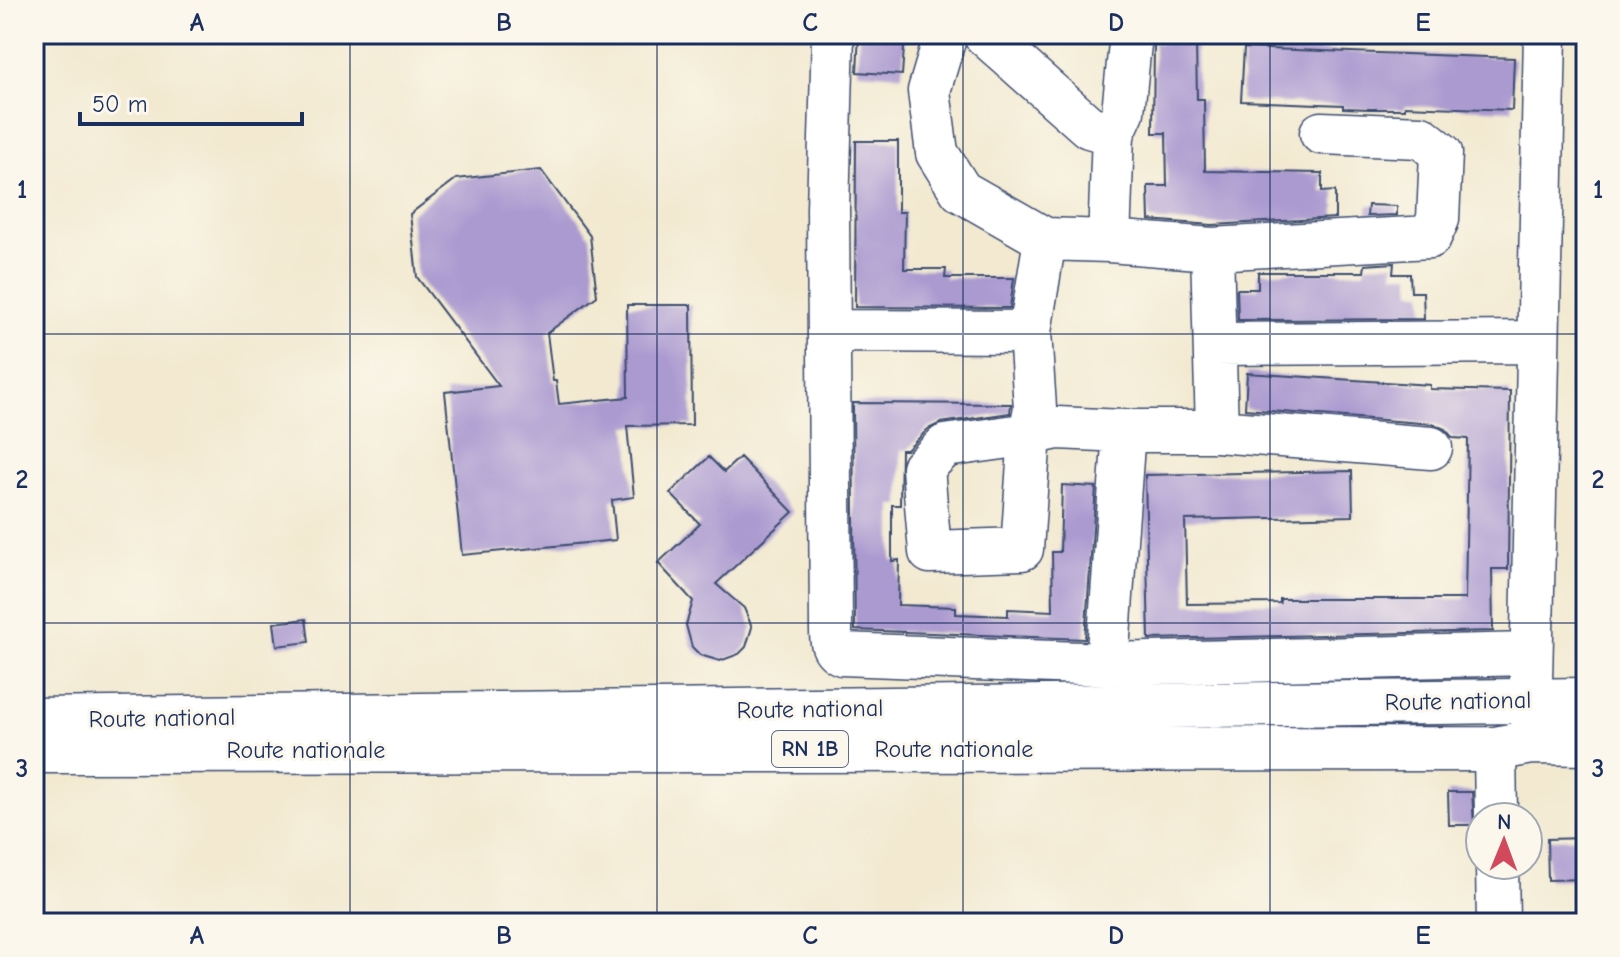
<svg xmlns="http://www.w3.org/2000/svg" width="1620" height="957" viewBox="0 0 1620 957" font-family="'Comic Neue',sans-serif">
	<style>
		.building { fill: #ab9ad0 }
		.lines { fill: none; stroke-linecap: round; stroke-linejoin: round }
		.minor-casing { stroke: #3b4b6f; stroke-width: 45 }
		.major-casing { stroke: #3b4b6f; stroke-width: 47 }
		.minor { stroke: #fff; stroke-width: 42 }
		.major { stroke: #fff; stroke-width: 44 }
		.grid { fill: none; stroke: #1b2f5e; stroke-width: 2; stroke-opacity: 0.55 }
		.labels { text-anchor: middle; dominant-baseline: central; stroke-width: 6; stroke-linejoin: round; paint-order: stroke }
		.shield { fill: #fbf7ec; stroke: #5e6b89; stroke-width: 2 }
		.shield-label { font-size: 22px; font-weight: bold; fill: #1b2f5e }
		.street-label { font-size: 24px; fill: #1b2f5e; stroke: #fbf7ec }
		.neatline { fill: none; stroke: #1b2f5e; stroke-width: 3 }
		.grid-label { font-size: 26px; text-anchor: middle; font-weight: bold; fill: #1b2f5e }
	</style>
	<rect width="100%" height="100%" fill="#fbf7ec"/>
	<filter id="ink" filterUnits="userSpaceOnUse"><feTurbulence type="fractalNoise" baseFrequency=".0125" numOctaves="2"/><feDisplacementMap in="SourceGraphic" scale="16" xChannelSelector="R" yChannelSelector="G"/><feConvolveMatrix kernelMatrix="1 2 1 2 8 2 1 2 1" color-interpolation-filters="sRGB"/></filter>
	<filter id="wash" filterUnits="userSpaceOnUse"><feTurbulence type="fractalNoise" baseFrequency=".006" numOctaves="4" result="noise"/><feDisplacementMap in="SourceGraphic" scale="32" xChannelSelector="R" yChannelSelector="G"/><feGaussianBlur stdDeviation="1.8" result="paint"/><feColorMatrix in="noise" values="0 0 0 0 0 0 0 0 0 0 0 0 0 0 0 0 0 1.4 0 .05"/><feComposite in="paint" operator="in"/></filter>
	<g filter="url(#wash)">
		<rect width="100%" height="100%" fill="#f2e9d0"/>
		<g id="blocks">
			<!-- building -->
			<path class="building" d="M859,34H905L902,75L857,72Z
				M1154,43H1196L1197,99H1204L1205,171L1322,173V192L1335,191V218L1212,225L1149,220L1148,186H1167L1166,133H1153Z
				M1244,48L1514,58L1512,110L1405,106V109H1370L1343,108V105L1241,101Z
				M856,141H898V212H905L904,269H946L945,278H1014L1010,308L855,307Z
				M541,170L590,236L597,296L547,333L553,381H556L559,404L628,397L627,305H691L692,425L627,426L634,497L612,500L616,540L462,555L445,392L499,386L417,277L410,214L456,179Z
				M1368,205L1397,206V215L1367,216Z
				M1394,263L1393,274H1410L1411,292H1423L1424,319L1238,320L1237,289H1258V272H1364L1365,265Z
				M1247,373L1430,385V389L1510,391L1508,569H1492L1493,631L1149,639L1145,475L1352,471L1353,516L1185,520L1187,604L1280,603V599H1465L1468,439L1453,438L1445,429L1433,424L1245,409Z
				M853,403L1011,404L1010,413L941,423L928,429L907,450H901L900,505H892V561L899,560L898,605L956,607V614L1008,616V609L1053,611L1052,552H1060L1062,485L1096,487L1085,639L855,630Z
				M709,457L724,472L740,457L793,512L716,584L744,608L752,627L746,647L739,654L720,661L700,655L692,647L686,625L693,601L658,563L700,524L670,493Z
				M306,619L309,642L277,646L274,623Z
				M1448,792H1472L1474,825H1449Z
				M1586,838V879L1548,880L1547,839Z"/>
		</g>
	</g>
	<g filter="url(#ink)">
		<use href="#blocks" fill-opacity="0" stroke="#3b4b6f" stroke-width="2"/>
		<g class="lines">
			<defs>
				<path id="minor" d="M833,34L828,209L831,626C831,638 830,649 842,654L1107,664L1531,654
					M946,34L929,91L937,153L961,191L1045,239L1109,241L1212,249L1430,237L1438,219L1441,153L1421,137L1321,133
					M984,34L1089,127L1113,134
					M1045,239L1030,332L1035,408L1030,434L1022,549L930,552L923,468L945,446L1030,434L1057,428L1124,431H1217L1431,448
					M1109,241L1113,134L1123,112L1131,34
					M1212,249L1217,431
					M829,331L1030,332
					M1215,344L1538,342
					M1107,664L1124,431
					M1531,681L1545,34
					M1495,749L1496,817
					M1497,865L1498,923"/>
				<path id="major" d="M34,720L1586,700
					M34,751L1495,749L1531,742L1586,743"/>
			</defs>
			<!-- minor casing -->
			<use href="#minor" class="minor-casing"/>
			<!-- major casing -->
			<use href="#major" class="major-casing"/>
			<!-- minor -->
			<use href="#minor" class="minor"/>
			<!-- major -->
			<use href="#major" class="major"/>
		</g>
	</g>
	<!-- grid -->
	<path class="grid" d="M350,34V923M657,34V923M963,34V923M1270,34V923M34,334H1586M34,623H1586"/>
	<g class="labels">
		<!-- shield labels -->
		<rect class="shield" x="772" y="731" width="76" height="36" rx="6"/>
		<g class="shield-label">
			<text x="810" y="749">RN 1B</text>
		</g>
		<!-- street labels -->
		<g class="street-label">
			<text transform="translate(1458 701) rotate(-1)">Route national</text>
			<text transform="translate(810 709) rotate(-1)">Route national</text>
			<text transform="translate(162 718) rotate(-1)">Route national</text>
			<text x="954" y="749">Route nationale</text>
			<text x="306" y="750">Route nationale</text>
		</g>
	</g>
	<!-- margin -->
	<rect width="1620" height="957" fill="none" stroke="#fbf7ec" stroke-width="88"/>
	<!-- north arrow -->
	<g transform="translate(1504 841) rotate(1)"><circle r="38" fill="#fbf7ec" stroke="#a1a7b3" stroke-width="2"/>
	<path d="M0-6L14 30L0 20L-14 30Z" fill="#d1495b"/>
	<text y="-12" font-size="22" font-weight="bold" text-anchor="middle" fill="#1b2f5e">N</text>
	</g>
	<!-- scale -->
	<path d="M80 112v12h222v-12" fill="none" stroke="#1b2f5e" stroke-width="4"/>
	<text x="92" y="112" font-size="24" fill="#1b2f5e" stroke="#fbf7ec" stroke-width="6" paint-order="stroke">50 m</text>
	<rect x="44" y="44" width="1532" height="869" class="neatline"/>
	<g class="grid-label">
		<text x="197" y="31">A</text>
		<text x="504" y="31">B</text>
		<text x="810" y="31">C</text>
		<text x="1116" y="31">D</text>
		<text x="1423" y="31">E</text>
		<text x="22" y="198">1</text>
		<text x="1598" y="198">1</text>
		<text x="22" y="488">2</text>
		<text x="1598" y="488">2</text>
		<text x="22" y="777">3</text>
		<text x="1598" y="777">3</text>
		<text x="197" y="944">A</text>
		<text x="504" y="944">B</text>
		<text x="810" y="944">C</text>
		<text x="1116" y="944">D</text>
		<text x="1423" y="944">E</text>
	</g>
</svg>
